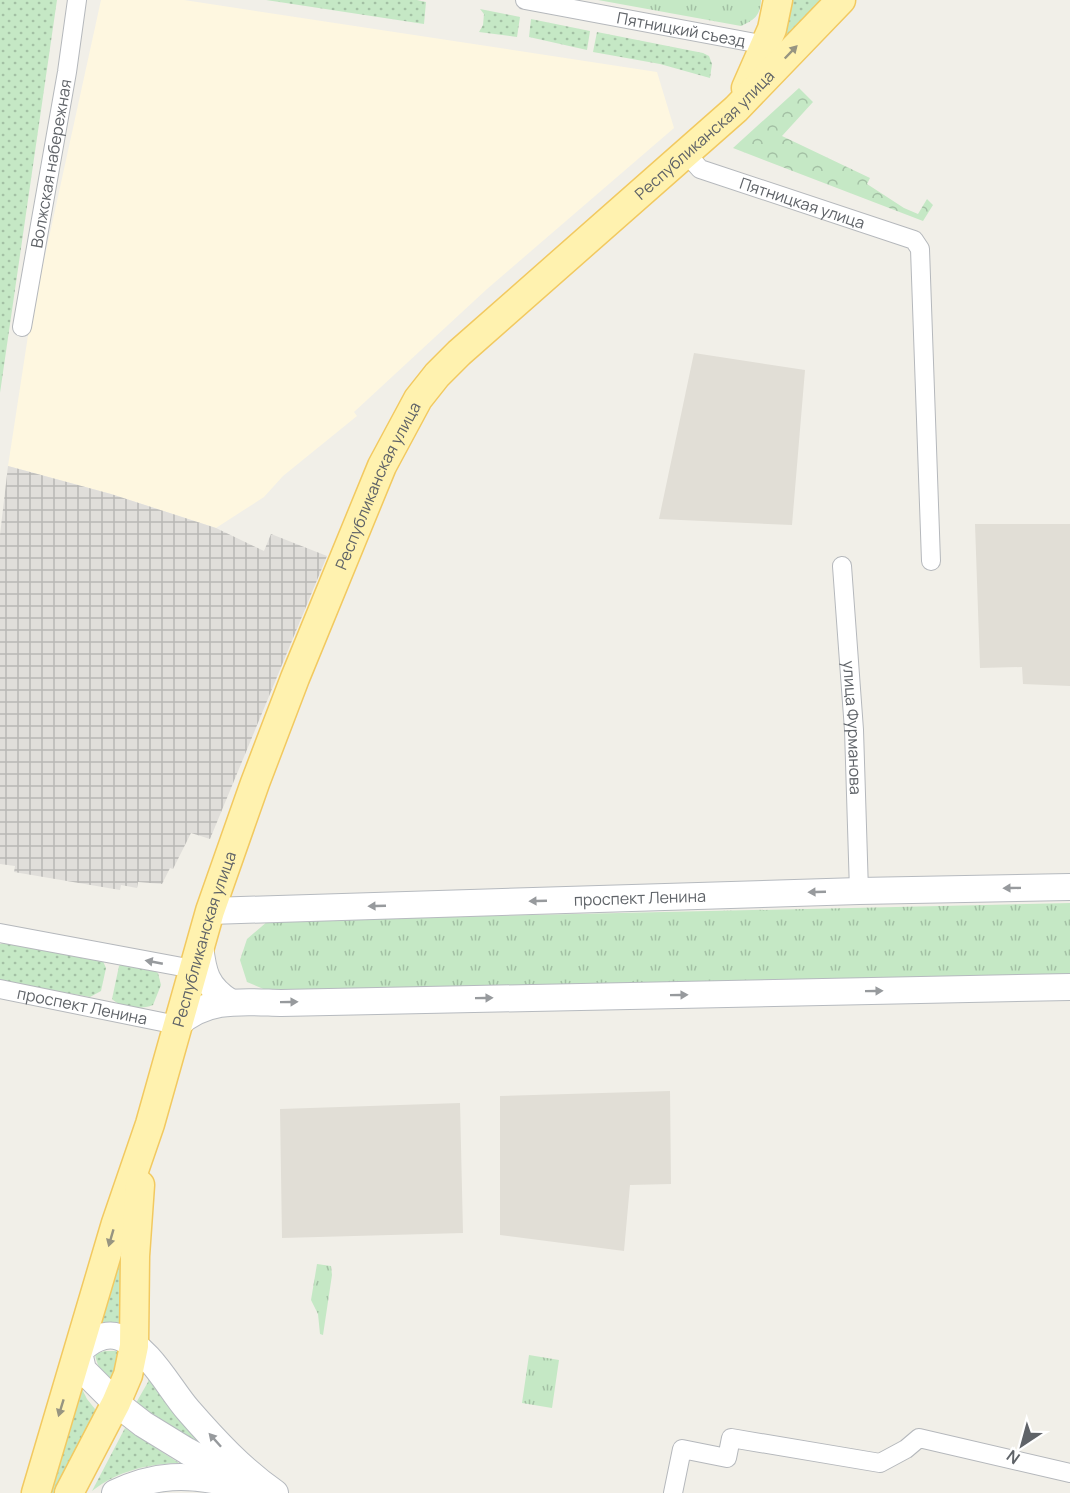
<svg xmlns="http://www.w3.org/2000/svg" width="1070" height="1493" viewBox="0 0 1070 1493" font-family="Manrope,sans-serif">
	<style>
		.commercial { fill: #fef7e0 }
		.industrial { fill: url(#industrial-grid) }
		.education { fill: #e1ded6 }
		.grass { fill: url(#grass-dots) }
		.forest { fill: url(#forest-crowns) }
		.park { fill: url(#park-tufts) }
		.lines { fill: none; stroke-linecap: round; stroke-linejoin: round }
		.minor-casing { stroke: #b5b8bc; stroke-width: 20 }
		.secondary-casing { stroke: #b6babf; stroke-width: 28 }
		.primary-casing { stroke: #f2c960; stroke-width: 31 }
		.minor { stroke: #fff; stroke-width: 18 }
		.secondary { stroke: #fff; stroke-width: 26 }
		.primary { stroke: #fff2af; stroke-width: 28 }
		.oneway { fill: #979581 }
		.oneway2 { fill: #979a9d }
		.labels { text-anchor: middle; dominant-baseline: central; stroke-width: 4.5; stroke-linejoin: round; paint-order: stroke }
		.street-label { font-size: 16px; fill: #5f6368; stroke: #fff }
	</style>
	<defs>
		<pattern id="industrial-grid" width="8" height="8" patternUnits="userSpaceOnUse" patternTransform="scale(1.5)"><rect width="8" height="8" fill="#e0deda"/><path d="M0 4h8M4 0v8" fill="none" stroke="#b9b8b5"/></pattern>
		<pattern id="grass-dots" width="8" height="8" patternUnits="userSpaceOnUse" patternTransform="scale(1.5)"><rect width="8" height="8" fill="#c5e8c5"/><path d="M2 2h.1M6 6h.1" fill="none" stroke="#a3c0a4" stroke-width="1.8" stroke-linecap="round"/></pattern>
		<pattern id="forest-crowns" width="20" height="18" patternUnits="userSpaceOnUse" patternTransform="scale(1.5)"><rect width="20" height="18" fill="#c5e8c5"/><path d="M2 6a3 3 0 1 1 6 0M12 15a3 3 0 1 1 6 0" fill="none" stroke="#a3c0a4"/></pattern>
		<pattern id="park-tufts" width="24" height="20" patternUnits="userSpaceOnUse" patternTransform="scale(1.5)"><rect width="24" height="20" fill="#c5e8c5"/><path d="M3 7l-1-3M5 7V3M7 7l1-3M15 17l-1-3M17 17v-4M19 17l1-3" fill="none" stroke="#a3c0a4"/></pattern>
	</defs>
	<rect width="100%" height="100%" fill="#f1efe8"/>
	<!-- commercial -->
	<path class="commercial" d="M101,0H184L657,72L674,128L487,289L354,412L357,416L283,476L264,497L216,528L111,494L8,466L29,329Z"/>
	<!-- industrial -->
	<path class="industrial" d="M8,466L111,494L216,528L264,551L271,534L327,556L210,839L191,833L173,869L170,868L162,884L138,882L137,888L121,885L120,890L14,872L15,866L0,864V535Z"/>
	<!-- education -->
	<path class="education" d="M694,353L805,370L792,525L659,519Z
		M975,524H1070V686L1023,684L1022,667L980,668Z
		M670,1091L671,1184L630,1185L624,1251L500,1235V1096Z
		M460,1103L463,1233L282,1238L280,1109Z"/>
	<!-- grass -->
	<path class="grass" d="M0,0H57L0,393Z
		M266,0H417L426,2L424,24Z
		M785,0H829L776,61Z
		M480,9L520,17L517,37L479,32L483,25L484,14Z
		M531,19L590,31L587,50L529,37Z
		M597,32L703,53L709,56L712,64L710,78L660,64L593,52Z
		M7,942L102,959L106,968L101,991L90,997L0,981V944Z
		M123,963L152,969L158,973L161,985L153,1005C141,1010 121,1008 112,999L119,966Z
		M120,1230L124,1324L111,1322L95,1330Z
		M105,1351H116L124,1356L113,1386C104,1377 97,1367 95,1354Z
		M150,1370L226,1462L136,1403L148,1382Z
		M80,1385L87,1399L99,1414L60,1493H46Z
		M125,1428L179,1463C147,1464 118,1471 92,1491Z"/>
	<!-- forest -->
	<path class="forest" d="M799,88L813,102L782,136L870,178L867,184L904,208L918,214L927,199L933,205L923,221L733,148Z"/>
	<!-- park -->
	<path class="park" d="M598,0H761V1C760,16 754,20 741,26Z
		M1070,903V975L273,993L247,982L240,960L247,939L268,921Z
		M317,1264L331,1266L332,1275L323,1335L320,1334L318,1314L311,1300Z
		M529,1355L559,1360L552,1408L522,1403Z"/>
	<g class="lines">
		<defs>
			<g id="minor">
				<path id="s1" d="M525,0L766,45"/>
				<path id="s2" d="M686,153L700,169L914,240L920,249L931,561"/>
				<path id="s3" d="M22,327L67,72L77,0"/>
				<path id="s4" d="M842,566L854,730L859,891"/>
				<path d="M0,933L193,969"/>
				<path id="s5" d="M0,989L177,1025"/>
				<path d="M673,1493L682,1449L727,1458L731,1438L880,1463L906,1449L919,1438L1070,1473"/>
			</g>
			<g id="secondary">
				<path id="s6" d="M210,911L859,891L1070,887"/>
				<path d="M200,946C203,972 206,987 230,1002"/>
				<path d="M177,1025C206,997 243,1002 281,1003L1070,987"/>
				<path d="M115,1493C155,1474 188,1473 231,1484"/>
				<path d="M263,1493L187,1451L143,1424L116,1403L83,1370L79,1352C89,1341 104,1332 119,1337C149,1347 169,1388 188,1410C215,1441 242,1470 275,1493"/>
			</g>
			<g id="primary">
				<path d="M746,88L772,29L778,0"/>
				<path id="s7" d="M36,1493L116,1223L150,1124L210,911L255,783L295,678L382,466L418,399L437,375L459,353L736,109L841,0"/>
				<path d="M69,1493L116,1403L128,1375L134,1346L135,1256L140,1185"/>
			</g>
		</defs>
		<!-- minor casing -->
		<use href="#minor" class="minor-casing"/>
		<!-- secondary casing -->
		<use href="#secondary" class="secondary-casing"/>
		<!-- primary casing -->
		<use href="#primary" class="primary-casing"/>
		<!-- minor -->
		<use href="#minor" class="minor"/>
		<!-- secondary -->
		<use href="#secondary" class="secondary"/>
		<!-- primary -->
		<use href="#primary" class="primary"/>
	</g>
	<!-- one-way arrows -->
	<defs><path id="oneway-solid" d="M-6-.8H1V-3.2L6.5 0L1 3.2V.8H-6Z" transform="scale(1.5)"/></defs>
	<g class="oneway">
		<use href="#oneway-solid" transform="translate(791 52) rotate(-46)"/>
		<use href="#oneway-solid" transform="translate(111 1238) rotate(106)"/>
		<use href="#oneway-solid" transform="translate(61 1408) rotate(107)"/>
	</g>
	<g class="oneway2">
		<use href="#oneway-solid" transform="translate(1012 888) rotate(179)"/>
		<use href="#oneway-solid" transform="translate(817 892) rotate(178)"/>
		<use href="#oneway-solid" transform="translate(538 901) rotate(178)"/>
		<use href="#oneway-solid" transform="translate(377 906) rotate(178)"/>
		<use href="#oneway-solid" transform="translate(154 962) rotate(-169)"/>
		<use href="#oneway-solid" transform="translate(874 991) rotate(-1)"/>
		<use href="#oneway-solid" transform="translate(679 995) rotate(-1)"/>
		<use href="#oneway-solid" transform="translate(484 998) rotate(-1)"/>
		<use href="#oneway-solid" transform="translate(289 1002) rotate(-1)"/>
		<use href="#oneway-solid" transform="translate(215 1440) rotate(-132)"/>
	</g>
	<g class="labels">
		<!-- street labels -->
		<g class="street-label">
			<text stroke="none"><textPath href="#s1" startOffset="159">Пятницкий съезд</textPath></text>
			<text stroke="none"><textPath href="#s7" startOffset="1551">Республиканская улица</textPath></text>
			<text stroke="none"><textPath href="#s3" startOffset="166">Волжская набережная</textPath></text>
			<text stroke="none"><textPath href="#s2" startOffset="129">Пятницкая улица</textPath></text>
			<text stroke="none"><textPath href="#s7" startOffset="1065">Республиканская улица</textPath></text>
			<text stroke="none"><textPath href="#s4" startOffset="162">улица Фурманова</textPath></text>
			<text stroke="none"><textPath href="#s6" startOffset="430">проспект Ленина</textPath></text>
			<text stroke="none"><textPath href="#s7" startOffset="579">Республиканская улица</textPath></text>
			<text stroke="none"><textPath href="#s5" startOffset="84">проспект Ленина</textPath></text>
		</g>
	</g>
	<!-- north arrow -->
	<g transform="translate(1022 1445) rotate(216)" stroke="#ffffff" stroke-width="4.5" paint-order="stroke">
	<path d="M0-4.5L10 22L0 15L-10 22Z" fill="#5f6368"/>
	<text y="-9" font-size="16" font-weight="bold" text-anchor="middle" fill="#5f6368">N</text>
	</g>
</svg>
